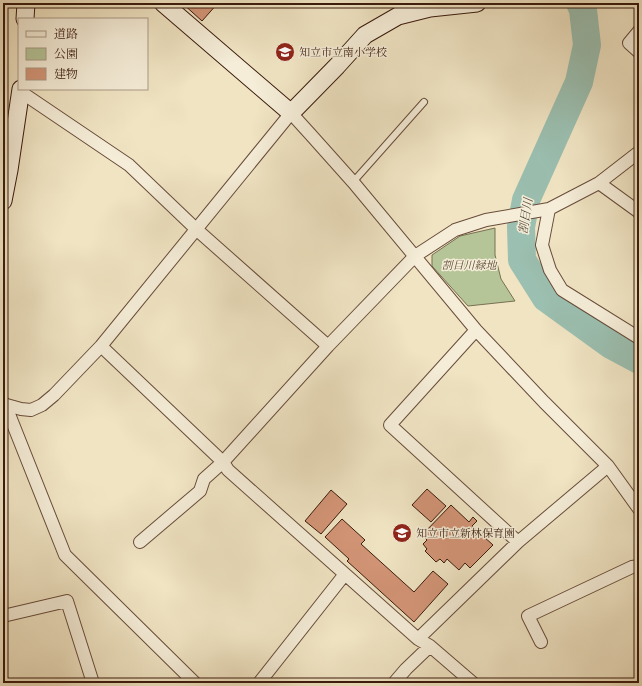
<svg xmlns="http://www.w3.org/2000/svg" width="642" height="686" viewBox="0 0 642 686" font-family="'Libre Caslon Text','Noto Serif JP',serif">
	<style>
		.green { fill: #b5c598; stroke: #787052 }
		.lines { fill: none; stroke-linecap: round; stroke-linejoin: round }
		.river { stroke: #9bbfb0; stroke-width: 28 }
		.building { fill: #d39577; stroke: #3a1a0c }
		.lane-casing { stroke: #684c3a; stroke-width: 8 }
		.street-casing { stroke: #684c3a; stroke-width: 14 }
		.secondary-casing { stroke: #3a1a0c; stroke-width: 19 }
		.lane { stroke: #f5edd8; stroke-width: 6 }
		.street { stroke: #f5edd8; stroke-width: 12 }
		.secondary { stroke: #f5edd8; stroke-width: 17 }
		.labels { text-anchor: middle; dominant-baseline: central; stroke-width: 3; stroke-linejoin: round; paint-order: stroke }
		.poi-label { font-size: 11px; fill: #3a1a0c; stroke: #f5edd8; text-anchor: start }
		.park-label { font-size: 11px; font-style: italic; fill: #5f4d36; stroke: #f5edd8 }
		.water-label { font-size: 12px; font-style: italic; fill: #574c3d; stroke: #f5edd8 }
	</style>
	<rect width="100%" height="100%" fill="#f0e4c3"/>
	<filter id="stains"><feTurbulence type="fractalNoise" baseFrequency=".005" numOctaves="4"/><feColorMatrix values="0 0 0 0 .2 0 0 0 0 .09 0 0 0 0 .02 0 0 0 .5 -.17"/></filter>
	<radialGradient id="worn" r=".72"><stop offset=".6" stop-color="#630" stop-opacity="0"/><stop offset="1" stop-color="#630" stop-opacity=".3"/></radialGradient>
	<!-- green -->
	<path class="green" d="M495,228V255L501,279L515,301L468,306L432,266V255L460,236Z"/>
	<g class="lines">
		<!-- river -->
		<path class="river" d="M580,3L583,10L587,45L579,82L526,200L521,227L522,260L546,298L611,345L639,360"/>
	</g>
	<!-- building -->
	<path class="building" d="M182,3H218L202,21Z
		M427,489L446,506L431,522L412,505Z
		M331,490L347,504L321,534L305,521Z
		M451,505L469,522L473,517L477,521L472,526L493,545L470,568L465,563L459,570L447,559L444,563L440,559L436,562L425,551L427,549L423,544L427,540L422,535Z
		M342,519L365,540L361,544L414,592L433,571L448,584L414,622L347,561L349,559L325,537Z"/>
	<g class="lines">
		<defs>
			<path id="lane" d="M353,182L424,102"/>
			<path id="street" d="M639,31L629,43L639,52
				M21,92L129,165L196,229L328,346
				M599,183L639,212
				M549,209L542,245L550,270L562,290L639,338
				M476,330L390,425L518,542
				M101,346L223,462L228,470L418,639L430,646L473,683
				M3,404L21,409L31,410L42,405L54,395L101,346L291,113L311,135L353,182L476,330L544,402L608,466L639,509
				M5,404L65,555L195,683
				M140,542L200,491L204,479L223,462L328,346L415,256L455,230L486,220L549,209L599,183L639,152
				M3,616L67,601L93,683
				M418,639L518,542L608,466
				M541,642L528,616L632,567L639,566
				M259,683L345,574
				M394,683L406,669L430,646"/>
			<path id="secondary" d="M163,3L291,113L337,66L365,35L398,16L430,8L477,3
				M25,19L26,3
				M3,201L9,170L21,89"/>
		</defs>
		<!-- lane casing -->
		<use href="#lane" class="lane-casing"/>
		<!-- street casing -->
		<use href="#street" class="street-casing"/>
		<!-- secondary casing -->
		<use href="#secondary" class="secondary-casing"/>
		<!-- lane -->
		<use href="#lane" class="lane"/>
		<!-- street -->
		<use href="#street" class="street"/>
		<!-- secondary -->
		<use href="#secondary" class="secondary"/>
	</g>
	<!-- icons -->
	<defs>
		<symbol id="school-disc" viewBox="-11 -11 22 22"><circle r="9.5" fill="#8f2418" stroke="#f5edd8"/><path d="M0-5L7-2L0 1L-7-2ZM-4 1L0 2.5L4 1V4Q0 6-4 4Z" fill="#fff"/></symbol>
	</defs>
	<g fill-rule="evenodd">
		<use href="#school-disc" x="274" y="41" width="22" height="22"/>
		<use href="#school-disc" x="391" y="522" width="22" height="22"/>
	</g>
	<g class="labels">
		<!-- poi labels -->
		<g class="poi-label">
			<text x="299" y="52">知立市立南小学校</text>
			<text x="416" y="533">知立市立新林保育園</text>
		</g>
		<!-- park labels -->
		<g class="park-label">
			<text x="469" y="265">割目川緑地</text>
		</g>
		<!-- water labels -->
		<g class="water-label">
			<text transform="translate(525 216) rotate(-81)">割目川</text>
		</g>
	</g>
	<!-- margin -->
	<rect width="642" height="686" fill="none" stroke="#f0e4c3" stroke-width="16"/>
	<rect x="4" y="4" width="634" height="678" fill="none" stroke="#3a1a0c" stroke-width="2"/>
	<rect x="8" y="8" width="626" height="670" fill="none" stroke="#3a1a0c"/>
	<!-- legend -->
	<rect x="18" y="18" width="130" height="72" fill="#f5edd8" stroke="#aa9986"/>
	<rect x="26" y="31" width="20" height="6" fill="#f5edd8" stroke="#aa9986"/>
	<text x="54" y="38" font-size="12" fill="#3a1a0c">道路</text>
	<rect x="26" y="48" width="20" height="12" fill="#b5c598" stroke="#aa9986"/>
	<text x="54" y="58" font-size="12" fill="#3a1a0c">公園</text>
	<rect x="26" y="68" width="20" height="12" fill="#d39577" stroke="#aa9986"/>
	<text x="54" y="78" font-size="12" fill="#3a1a0c">建物</text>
	<rect width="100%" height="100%" filter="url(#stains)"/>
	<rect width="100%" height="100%" fill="url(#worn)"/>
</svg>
